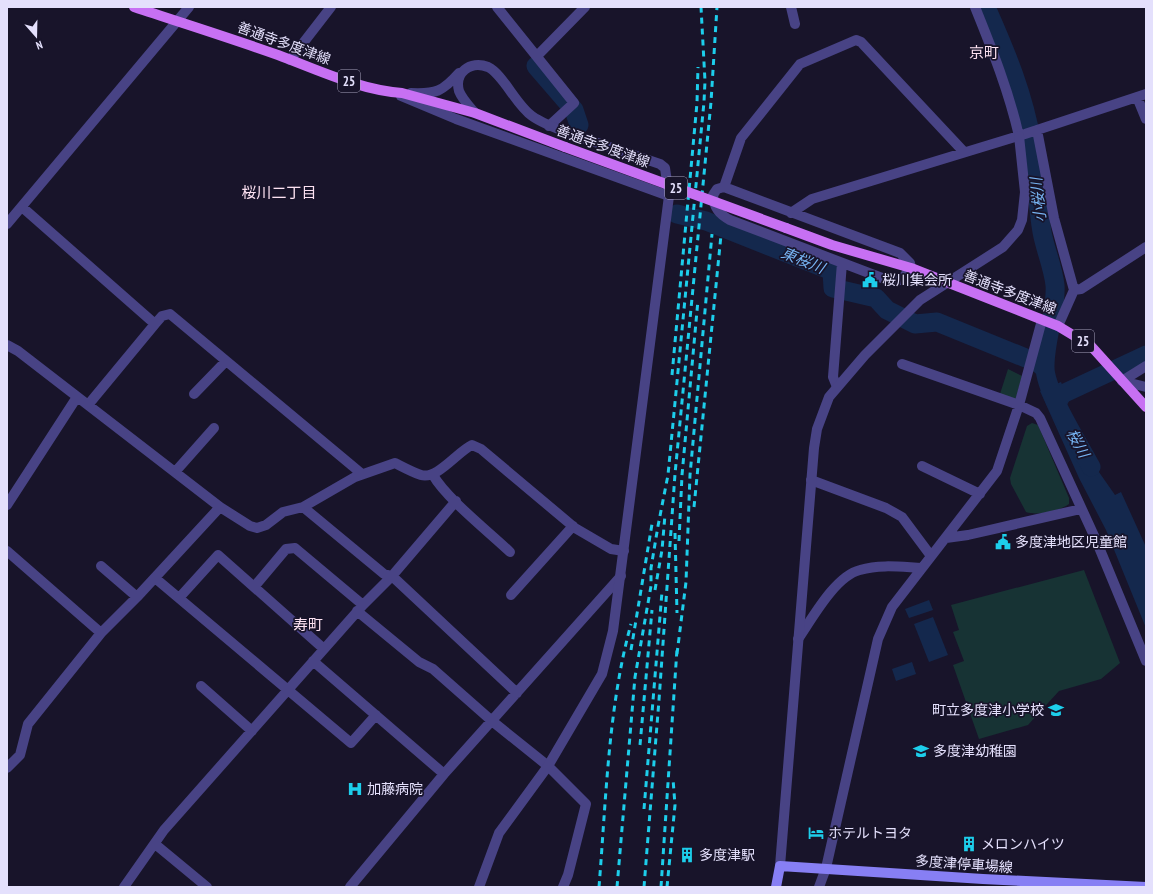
<svg xmlns="http://www.w3.org/2000/svg" width="1153" height="894" viewBox="0 0 1153 894" font-family="'PT Sans Narrow','Noto Sans JP',sans-serif">
	<style>
		.green { fill: #173334 }
		.water { fill: #14284d }
		.lines { fill: none; stroke-linecap: round; stroke-linejoin: round }
		.river { stroke: #14284d; stroke-width: 19 }
		.minor { stroke: #484385; stroke-width: 10 }
		.tertiary { stroke: #484385; stroke-width: 10 }
		.secondary { stroke: #877ff4; stroke-width: 10 }
		.primary { stroke: #c770f3; stroke-width: 10 }
		.rail { stroke: #1dceeb; stroke-width: 3; stroke-dasharray: 6 5; stroke-linecap: butt }
		.primary-bridge { stroke: #c770f3; stroke-width: 10 }
		.labels { text-anchor: middle; dominant-baseline: central; stroke-width: 3.5; stroke-linejoin: round; paint-order: stroke }
		.shield { fill: #18142a; stroke: #a7a3bd; stroke-width: 1 }
		.shield-label { font-size: 13px; font-weight: bold; fill: #e4e0fc }
		.street-label { font-size: 14px; fill: #e4e0fc; stroke: #18142a }
		.poi-label { font-size: 14px; fill: #e4e0fc; stroke: #18142a; text-anchor: start }
		.neighbourhood-label { font-size: 15px; fill: #fce1f1; stroke: #18142a }
		.water-label { font-size: 15px; font-style: italic; fill: #77b4f3; stroke: #18142a }
	</style>
	<rect width="100%" height="100%" fill="#18142a"/>
	<!-- green -->
	<path class="green" d="M1008,369L1022,376L1015,402L999,397Z
		M1032,423L1038,425L1069,498V504C1059,511 1038,516 1026,512L1011,484L1010,478L1027,426Z
		M1084,570L1120,663L1101,679L1059,691L1028,725L979,739L953,665L964,661L953,632L959,630L951,605Z"/>
	<!-- water -->
	<path class="water" d="M1061,382L1069,401L1065,409L1066,425L1115,495L1121,492L1146,547V628L1106,530L1079,478L1040,391Z
		M929,600L933,610L909,618L905,609Z
		M933,617L948,655L929,662L914,624Z
		M912,662L916,674L896,681L892,669Z"/>
	<g class="lines">
		<!-- river -->
		<path class="river" d="M986,7C1006,52 1024,95 1032,144C1037,173 1037,203 1042,232C1045,249 1053,267 1055,285C1057,310 1045,339 1045,366C1044,390 1079,444 1091,467
			M536,66L574,110L579,125
			M677,214L706,221L832,271L833,288L876,298L887,310L915,324L937,322L1038,363L1044,368
			M1054,398L1146,355"/>
		<!-- minor -->
		<path class="minor" d="M497,7L574,103L549,126
			M791,7L795,24
			M975,7C992,49 1009,92 1019,136
			M537,56L585,7
			M290,60L331,7
			M401,96L456,119L669,196
			M1137,97L1146,119
			M1037,130L1054,218L1074,290L1058,326
			M724,187L900,253L910,263L911,268L901,280L890,281L730,220C719,214 714,208 713,195L717,189Z
			M724,187L741,138L800,64L856,40L861,42L964,152
			M22,207L155,324L88,405
			M791,213L812,199L1025,134L1146,94
			M7,224L189,7
			M1074,290L1081,289L1146,247
			M155,324L162,316L170,314L362,474
			M7,345L18,351L220,507L250,526L257,528L266,525L283,512L303,507L355,477L395,463C403,467 412,472 421,475C437,480 457,452 472,445L481,449L575,528L611,549L624,551
			M902,364L1019,405L1036,413L1040,418L1096,540L1146,661
			M1122,381L1146,366
			M1122,381L1146,387
			M837,387L833,377L842,263
			M194,394L226,361
			M922,466L980,494
			M175,472L214,428
			M433,475C446,498 489,532 510,552
			M811,480L886,508L902,517L931,556
			M7,505L77,397
			M303,507L384,574L392,576L517,693
			M946,538L968,535L1081,509
			M7,551L101,633
			M101,566L137,597
			M155,578L351,743L376,715
			M254,587L286,549L295,548L363,605
			M511,595L573,526
			M179,598L218,555L324,649
			M357,611L419,662L433,669L492,721L548,766
			M798,639C812,619 835,576 860,570C881,564 901,567 922,568
			M313,661L444,774
			M201,686L252,731
			M7,768L20,755L28,724L101,633L137,597L220,507
			M155,844L207,887
			M124,887L164,830L363,605L392,576L456,501
			M350,887L444,774L621,576
			M819,887L826,868L878,639L892,607L997,471L1019,405L1042,320"/>
		<!-- tertiary -->
		<path class="tertiary" d="M411,93C436,94 442,92 459,73
			M475,113C470,107 462,99 459,91C454,73 470,60 488,67C503,74 516,105 532,116C546,126 564,131 580,137C606,146 633,155 660,164L665,168L669,196L613,631L602,674L548,766L499,833L479,887
			M548,766L586,804L568,875L563,887
			M780,866L814,448L817,429L829,397L865,355L920,300L1003,247L1018,230L1022,220L1025,192L1019,136"/>
		<!-- secondary -->
		<path class="secondary" d="M776,887L780,866L983,879L1146,887"/>
		<!-- primary -->
		<path class="primary" d="M134,7C182,23 230,38 278,55C318,70 360,90 402,93L475,113L565,147
			M786,228L832,245L911,268L1058,326L1091,346L1146,407"/>
		<!-- rail -->
		<path class="rail" d="M672,375L697,103L698,67
			M694,507L721,235
			M675,533L677,613
			M679,541L682,475L698,300
			M655,590L662,550L665,515
			M631,650L652,524
			M677,654L686,582L690,475L712,234
			M640,745L652,610
			M644,809L662,592
			M599,887C606,802 608,707 631,624
			M617,887L635,677L651,586V568L658,526L668,475L704,102L705,81L701,7
			M644,887L659,700L675,474L711,102L717,7
			M661,887L677,649
			M667,887L675,805L673,779"/>
		<!-- primary-bridge -->
		<path class="primary-bridge" d="M565,147L786,228"/>
	</g>
	<!-- icons -->
	<defs>
		<symbol id="civic-bare" viewBox="-9 -9 18 18"><path d="M-.6-6.5H3V-4.5H.6V-3L4-1V1h2V6H-6V1h2V-1L-.6-3ZM-1.2 2.5V6h2.4V2.5Z" fill="#1dceeb" stroke="#18142a" stroke-width="2.5" paint-order="stroke"/></symbol>
		<symbol id="school-bare" viewBox="-9 -9 18 18"><path d="M0-5L7-2L0 1L-7-2ZM-4 1L0 2.5L4 1V4Q0 6-4 4Z" fill="#1dceeb" stroke="#18142a" stroke-width="2.5" paint-order="stroke"/></symbol>
		<symbol id="hospital-bare" viewBox="-9 -9 18 18"><path d="M-5-5h3v3.5h4V-5h3V5h-3V1.5h-4V5h-3Z" fill="#1dceeb" stroke="#18142a" stroke-width="2.5" paint-order="stroke"/></symbol>
		<symbol id="hotel-bare" viewBox="-9 -9 18 18"><path d="M-6-4.5h1.5V1H6V5H4.5V3h-9V5H-6ZM-4 0a1.8 1.8 0 1 1 3.6 0ZM.5 0V-2.5h3Q6-2.5 6 0Z" fill="#1dceeb" stroke="#18142a" stroke-width="2.5" paint-order="stroke"/></symbol>
		<symbol id="building-bare" viewBox="-9 -9 18 18"><path d="M-4-6H4V6H1V3H-1V6H-4ZM-2.5-4.3h1.7v1.8h-1.7ZM.8-4.3h1.7v1.8H.8ZM-2.5-1h1.7V.8h-1.7ZM.8-1h1.7V.8H.8Z" fill="#1dceeb" stroke="#18142a" stroke-width="2.5" paint-order="stroke"/></symbol>
	</defs>
	<g fill-rule="evenodd">
		<use href="#civic-bare" x="859" y="269" width="22" height="22"/>
		<use href="#civic-bare" x="992" y="531" width="22" height="22"/>
		<use href="#school-bare" x="1045" y="699" width="22" height="22"/>
		<use href="#school-bare" x="910" y="740" width="22" height="22"/>
		<use href="#hospital-bare" x="344" y="778" width="22" height="22"/>
		<use href="#hotel-bare" x="805" y="822" width="22" height="22"/>
		<use href="#building-bare" x="958" y="833" width="22" height="22"/>
		<use href="#building-bare" x="676" y="844" width="22" height="22"/>
	</g>
	<g class="labels">
		<!-- shield labels -->
		<g class="shield">
			<rect x="338" y="70" width="22" height="22" rx="3"/>
			<rect x="665" y="177" width="22" height="22" rx="3"/>
			<rect x="1072" y="330" width="22" height="22" rx="3"/>
		</g>
		<g class="shield-label">
			<text x="349" y="81">25</text>
			<text x="676" y="188">25</text>
			<text x="1083" y="341">25</text>
		</g>
		<!-- street labels -->
		<g class="street-label">
			<text transform="translate(284 43) rotate(20)">善通寺多度津線</text>
			<text transform="translate(603 146) rotate(20)">善通寺多度津線</text>
			<text transform="translate(1010 292) rotate(21)">善通寺多度津線</text>
			<text transform="translate(964 864) rotate(4)">多度津停車場線</text>
		</g>
		<!-- poi labels -->
		<g class="poi-label">
			<text x="882" y="280">桜川集会所</text>
			<text x="1015" y="542">多度津地区児童館</text>
			<text x="1044" y="710" text-anchor="end">町立多度津小学校</text>
			<text x="933" y="751">多度津幼稚園</text>
			<text x="367" y="789">加藤病院</text>
			<text x="828" y="833">ホテルトヨタ</text>
			<text x="981" y="844">メロンハイツ</text>
			<text x="699" y="855">多度津駅</text>
		</g>
		<!-- neighbourhood labels -->
		<g class="neighbourhood-label">
			<text x="984" y="52">京町</text>
			<text x="279" y="192">桜川二丁目</text>
			<text x="308" y="624">寿町</text>
		</g>
		<!-- water labels -->
		<g class="water-label">
			<text transform="translate(1038 200) rotate(-96)">小桜川</text>
			<text transform="translate(803 260) rotate(22)">東桜川</text>
			<text transform="translate(1078 443) rotate(61)">桜川</text>
		</g>
	</g>
	<!-- border -->
	<rect width="1153" height="894" fill="none" stroke="#e4e0fc" stroke-width="16"/>
	<!-- north arrow -->
	<g transform="translate(36 36) rotate(160)" stroke="#18142a" stroke-width="3" paint-order="stroke">
	<path d="M0-3L7 15L0 10L-7 15Z" fill="#e4e0fc"/>
	<text y="-6" font-size="11" font-weight="bold" text-anchor="middle" fill="#e4e0fc">N</text>
	</g>
</svg>
